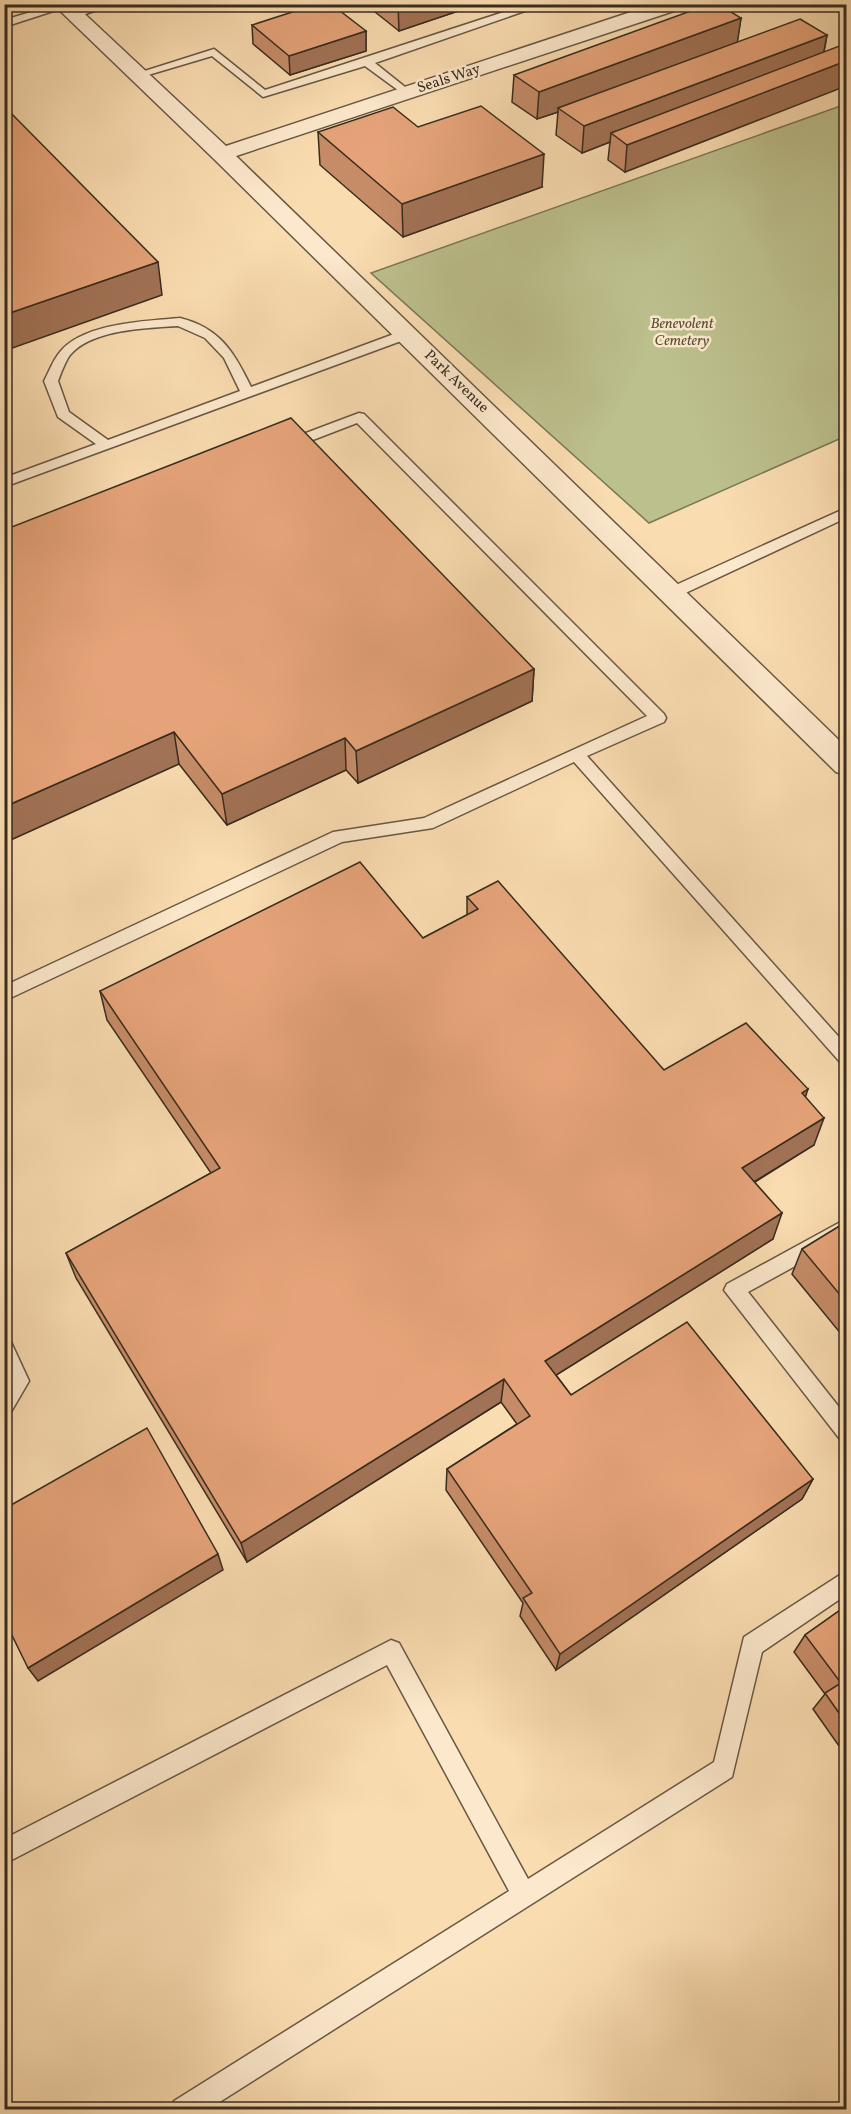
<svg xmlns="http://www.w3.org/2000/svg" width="851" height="2114" viewBox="0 0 851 2114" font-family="Vollkorn,serif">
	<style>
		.green { fill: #bcc08d; stroke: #7a7656; stroke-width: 1.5 }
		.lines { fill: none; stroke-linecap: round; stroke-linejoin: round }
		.lane-casing { stroke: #685843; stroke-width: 3 }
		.street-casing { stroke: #685843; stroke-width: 3 }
		.lane { fill: #fce8cc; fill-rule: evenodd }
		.street { fill: #fce8cc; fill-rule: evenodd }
		.wall { fill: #c68c68; stroke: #382c1e; stroke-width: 1.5 }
		.shaded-wall { fill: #a17255; stroke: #382c1e; stroke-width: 1.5 }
		.building { fill: #e6a379; stroke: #382c1e; stroke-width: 1.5 }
		.labels { text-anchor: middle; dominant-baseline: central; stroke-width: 5; stroke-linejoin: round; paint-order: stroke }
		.far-street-label { font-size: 15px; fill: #382c1e; stroke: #fce8cc }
		.far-park-label { font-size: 15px; font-style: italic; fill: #59513a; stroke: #fce8cc }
	</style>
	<rect width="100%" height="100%" fill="#fadcb1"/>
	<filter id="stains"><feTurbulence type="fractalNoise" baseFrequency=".00333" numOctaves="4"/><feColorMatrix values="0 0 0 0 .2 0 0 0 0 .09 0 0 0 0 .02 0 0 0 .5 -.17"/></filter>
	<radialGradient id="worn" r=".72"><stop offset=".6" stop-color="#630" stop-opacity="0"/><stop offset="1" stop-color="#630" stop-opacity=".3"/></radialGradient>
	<!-- green -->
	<path class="green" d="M846,104V436L649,523L371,273Z"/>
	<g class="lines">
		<defs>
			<path id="lane" d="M58,4L69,6L4,27V20Z
				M97,4H114L74,18L69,15Z
				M528,4H545L375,63L410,91L412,93L406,96L365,66L263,97L212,56L138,78L132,75L214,49L265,90Z
				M180,318C220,328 234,352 251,387L402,331H412L413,334L412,337L4,487V478L96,444L58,417L44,381C49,372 53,360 60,352C83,323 146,321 180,318ZM178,326L205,338L224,358L240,391L108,440L69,412L58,381C61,373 65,362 70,355C92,329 147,328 178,326Z
				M359,413L364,414L664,714L666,718L664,722L587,756L846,1045V1064L840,1062L574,762L433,828L342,842L4,1001V986L333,832L424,818L647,716L357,423L292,448H282L280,445L282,442Z
				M846,508V518L677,597L672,598L665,593L667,589Z
				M846,1219V1238L748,1292L846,1416V1441L839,1438L724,1290L727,1284Z
				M4,1340L11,1342L29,1381L11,1412L4,1414V1386L8,1380L4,1372Z
				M846,1571V1595L762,1652L732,1777L207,2110H170L174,2101L509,1891L387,1665L4,1864V1839L391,1640L399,1643L528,1879L714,1762L744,1637Z"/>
			<path id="street" d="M53,4H74L226,146L655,4H685L683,8L236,156L846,747V775L836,772L214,159Z"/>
		</defs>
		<!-- lane casing -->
		<use href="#lane" class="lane-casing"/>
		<!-- street casing -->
		<use href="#street" class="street-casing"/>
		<!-- lane -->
		<use href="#lane" class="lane"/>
		<!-- street -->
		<use href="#street" class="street"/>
	</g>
	<!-- wall -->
	<path class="wall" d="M365,4H479L399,31Z
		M826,4H846V17Z
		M741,18L737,42L827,35L824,52L625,172L608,160L610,142L582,153L556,135L558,112L537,119L512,102L514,75Z
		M252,25L366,31V51L290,75L253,44Z
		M418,127L542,187L403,237L320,165L318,132Z
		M4,530L534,669L532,701L358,783L346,770L227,825L179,764Z
		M467,897L664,1070L805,1097L814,1145L755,1182L773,1239L556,1375L571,1395L813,1479L802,1499L556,1670L520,1616L523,1603L446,1490L447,1469L517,1424L501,1402L247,1562L76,1278L66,1253L211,1173L107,1020L100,991L423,938L467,915Z
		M846,1222V1340L792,1274L802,1249Z
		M846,1606V1756L813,1709L825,1694L794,1652L805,1635Z"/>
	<!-- shaded-wall -->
	<path class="shaded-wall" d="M398,4H479L399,31Z
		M741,18L737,45L558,108V112L537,119L539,92Z
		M366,31V51L290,75L289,56Z
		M827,35L822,61L611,133L610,142L582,153L584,126Z
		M846,61V86L625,172L627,145Z
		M544,154L542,187L403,237L402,204Z
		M158,262L162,295L4,351V315Z
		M534,669L532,701L358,783L356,751Z
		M174,732L179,764L4,843V807Z
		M345,738L346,770L227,825L222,794Z
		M808,1089L799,1117L802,1093Z
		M824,1118L814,1145L734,1194L742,1168Z
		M782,1213L773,1239L542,1384L545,1361Z
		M504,1379L501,1402L247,1562L241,1543Z
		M813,1479L802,1499L556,1670L560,1654Z
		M218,1554L223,1570L38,1681L28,1668Z"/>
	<!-- building -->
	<path class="building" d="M317,4H331L366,31L289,56L252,25Z
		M710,4H718L741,18L539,92L514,75Z
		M800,19L827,35L584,126L558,108Z
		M842,45L846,48V61L627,145L611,133Z
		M4,106L158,262L4,315Z
		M481,106L544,154L402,204L318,132L393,107L418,127Z
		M291,418L534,669L356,751L345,738L222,794L174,732L4,807V530Z
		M360,862L423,938L478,909L467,897L498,881L664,1070L746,1023L808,1089L802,1093L824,1118L742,1168L782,1213L545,1361L571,1395L687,1322L813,1479L560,1654L523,1598L532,1593L447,1469L530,1416L504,1379L241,1543L66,1253L220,1168L100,991Z
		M846,1222V1302L802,1249Z
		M147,1428L218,1554L28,1668L4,1619V1509Z
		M846,1606V1723L825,1693L841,1683L805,1635Z"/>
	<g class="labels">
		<!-- far-street labels -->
		<g class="far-street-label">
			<text transform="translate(449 79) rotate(-18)">Seals Way</text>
			<text transform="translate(456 382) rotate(44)">Park Avenue</text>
		</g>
		<!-- far-park labels -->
		<g class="far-park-label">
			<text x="682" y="324">Benevolent<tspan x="682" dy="17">Cemetery</tspan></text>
		</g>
	</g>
	<!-- margin -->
	<rect width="851" height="2114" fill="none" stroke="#fadcb1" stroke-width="24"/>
	<rect x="6" y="6" width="839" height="2102" fill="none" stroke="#382c1e" stroke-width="3"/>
	<rect x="12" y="12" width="827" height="2090" fill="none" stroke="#382c1e" stroke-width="1.5"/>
	<rect width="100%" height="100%" filter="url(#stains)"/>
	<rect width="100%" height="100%" fill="url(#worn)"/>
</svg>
